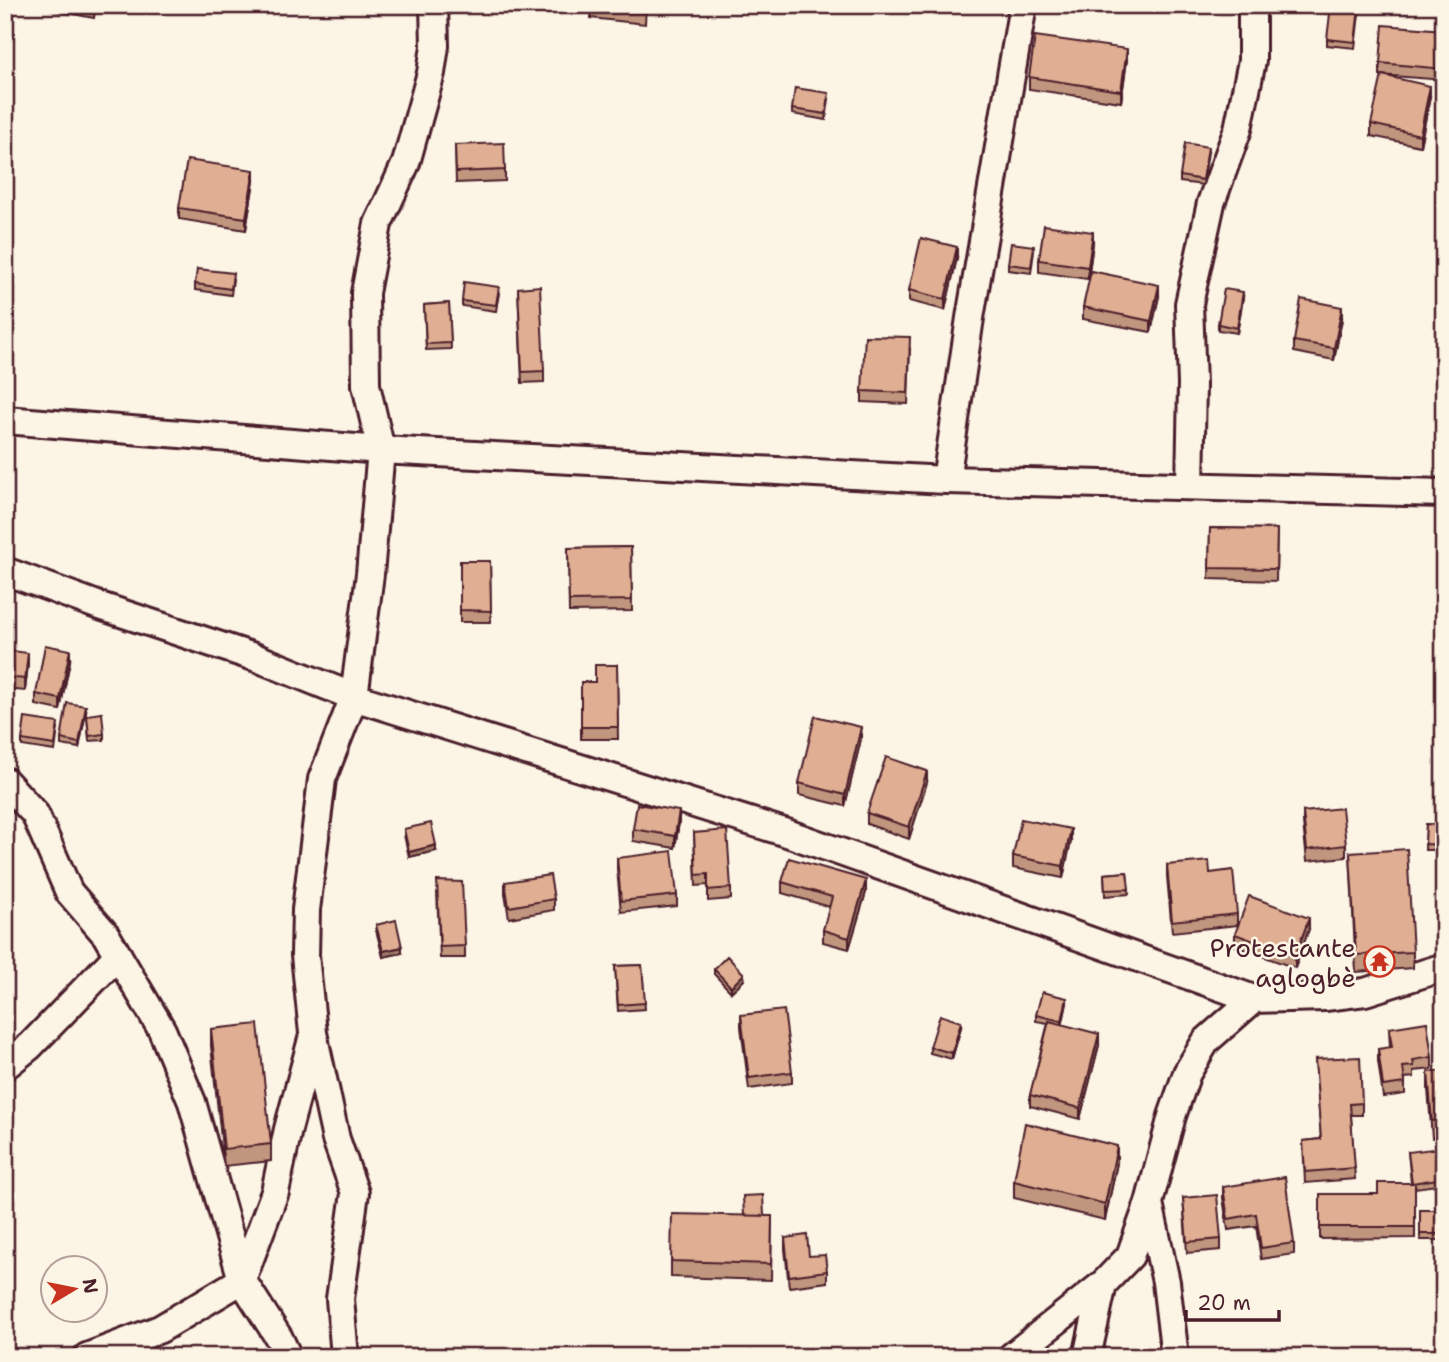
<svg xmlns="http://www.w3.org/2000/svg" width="1449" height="1362" viewBox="0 0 1449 1362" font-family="'Shantell Sans',sans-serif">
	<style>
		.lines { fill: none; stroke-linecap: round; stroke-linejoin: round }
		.street-casing { stroke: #4a1f2b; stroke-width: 32 }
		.street { stroke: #fcf5e5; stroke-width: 26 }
		.wall { fill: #c1967e; stroke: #4a1f2b; stroke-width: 2 }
		.shaded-wall { fill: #9d7a66; stroke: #4a1f2b; stroke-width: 2 }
		.building { fill: #e0ae92; stroke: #4a1f2b; stroke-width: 2 }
		.labels { text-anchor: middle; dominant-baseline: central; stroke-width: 5; stroke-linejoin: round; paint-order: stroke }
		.poi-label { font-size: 26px; fill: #4a1f2b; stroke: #fcf5e5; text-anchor: end }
	</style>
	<rect width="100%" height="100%" fill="#fcf5e5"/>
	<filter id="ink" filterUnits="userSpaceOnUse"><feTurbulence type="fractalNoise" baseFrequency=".0143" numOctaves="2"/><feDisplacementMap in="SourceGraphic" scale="14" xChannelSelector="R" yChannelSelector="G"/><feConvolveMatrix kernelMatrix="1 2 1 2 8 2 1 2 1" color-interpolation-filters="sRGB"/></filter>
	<g filter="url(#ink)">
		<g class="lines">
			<defs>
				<path id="street" d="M5,420L381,450L946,480L1444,493
					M946,480L970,318L1023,5
					M1190,486L1192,384L1189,304L1211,203L1238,129L1252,61V5
					M5,571L97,605L257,658L354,697L787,833L1254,999L1325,997L1365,992L1444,967
					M5,781L35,814L69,892L106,935L162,1030L192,1102L242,1280L279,1338L288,1357
					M5,1066L30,1046L118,955
					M1149,1203L1166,1282L1175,1357
					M87,1357L160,1329L242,1280L275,1192L288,1129L312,1039
					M345,1357L340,1299L355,1193L336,1139L313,1033L305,955L306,910L322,779L354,697L370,574L381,450L366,385L365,293L378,224L406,163L431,73L435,46L434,5
					M1011,1357L1103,1284L1130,1256L1149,1203L1172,1116L1187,1073L1206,1041L1254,999
					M1087,1357L1103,1284"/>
			</defs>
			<!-- street casing -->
			<use href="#street" class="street-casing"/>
			<!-- street -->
			<use href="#street" class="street"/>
		</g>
		<!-- wall -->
		<path class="wall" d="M26,5H96L94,18Z
			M592,5H646L645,24L591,18Z
			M1359,14L1355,48L1327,45V39Z
			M1444,30V80L1380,75V63Z
			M1127,60L1121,102L1029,89V77Z
			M1430,97L1420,146L1371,136V124Z
			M829,99L826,120L792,114V109Z
			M455,145L505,170V181L456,183Z
			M1208,152L1203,185L1180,182V176Z
			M254,181L246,230L179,219V208Z
			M1093,243L1088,279L1039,272V260Z
			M1034,251L1031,273L1008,270V264Z
			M957,258L945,310L909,301V290Z
			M233,279L231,295L195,290V284Z
			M518,288L544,371V382L522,383Z
			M499,293L496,311L462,306V301Z
			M1159,296L1151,332L1083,319V307Z
			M1243,298L1237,333L1218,330V324Z
			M449,303L451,349L426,350L424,305Z
			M1342,319L1334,360L1294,352V341Z
			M910,349L908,404L862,402V391Z
			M1210,528L1277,529L1276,581L1209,579Z
			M631,547L632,611L569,612L568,548Z
			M460,561H490L491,622H460Z
			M5,650L28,664L25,691L5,689Z
			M70,661L60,710L36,705V694Z
			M617,665L618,739H581V682H595Z
			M86,712L79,748L61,745V739Z
			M87,715L104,734V740L89,741Z
			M58,728L55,751L22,746V740Z
			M861,739L845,806L799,795V783Z
			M927,782L909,839L867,824V813Z
			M1303,812L1346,845V857L1307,861L1303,823Z
			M679,822L675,848L633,841V829Z
			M1426,824L1444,825V850H1425Z
			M404,829L436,851L409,857L404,835Z
			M694,833L731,888V899L708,901V885L696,886Z
			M1071,841L1063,878L1013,868V856Z
			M1350,853L1413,952V968L1356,972Z
			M617,858L677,895V906L621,912L617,869Z
			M1167,865L1237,914V925L1172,932L1167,876Z
			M1127,872L1129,894L1105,896L1104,874Z
			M505,882L554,899V910L509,918L505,894Z
			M782,882L866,892L849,949L823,942V930L830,907L782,893Z
			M437,892L465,946V958H440Z
			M376,925L402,953L383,957L376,930Z
			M1309,929L1295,968L1235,946V934Z
			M642,965L645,1009L618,1011L615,966Z
			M714,969L744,980L731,992L714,974Z
			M1067,1003L1062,1025L1099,1045L1080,1119L1030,1106V1095L1048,1023L1036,1021V1015Z
			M741,1015L792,1072V1083L749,1089L741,1027Z
			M961,1027L952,1059L930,1053V1047Z
			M1389,1028L1432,1057V1069L1414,1071V1077L1405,1078V1094L1383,1097L1378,1061V1049L1390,1048Z
			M211,1029L271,1144V1161L224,1166L211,1046Z
			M1315,1059L1362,1103V1115H1351L1355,1179L1305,1183L1303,1141L1321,1139Z
			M1444,1071V1137L1432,1138L1428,1089V1072Z
			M1408,1152L1444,1176V1184L1415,1188V1238L1320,1239V1194H1378L1411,1183Z
			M1117,1163L1105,1220L1014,1198V1181Z
			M1223,1187L1294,1243V1254L1261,1259L1256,1226L1228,1230L1223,1198Z
			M1183,1198L1221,1239V1250L1187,1253Z
			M1420,1210H1443V1240H1420Z
			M764,1216H772L771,1280L671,1277V1261Z
			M785,1238L827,1271V1282L789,1287L785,1249Z"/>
		<!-- shaded-wall -->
		<path class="shaded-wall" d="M1127,49V60L1121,102V91Z
			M1430,86V97L1420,146V135Z
			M254,170V181L246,230V218Z
			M1093,232V243L1088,279V267Z
			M957,247V258L945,310V299Z
			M1159,285V296L1151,332V321Z
			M1243,292V298L1237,333V328Z
			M1342,307V319L1334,360V348Z
			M70,650V661L60,710V699Z
			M28,653V664L25,691V679Z
			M86,706V712L79,748V743Z
			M861,727V739L845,806V795Z
			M927,771V782L909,839V827Z
			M679,811V822L675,848V836Z
			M1071,829V841L1063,878V866Z
			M436,845V851L409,857V852Z
			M866,880V892L849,949V938Z
			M1309,918V929L1295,968V956Z
			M402,947V953L383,957V951Z
			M744,974V980L731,992V987Z
			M1067,998V1003L1062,1027V1021Z
			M961,1022V1027L952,1059V1053Z
			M1099,1034V1045L1080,1119V1108Z
			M1117,1146V1163L1105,1220V1204Z"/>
		<!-- building -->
		<path class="building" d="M592,5H645V12L591,7Z
			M1331,5L1359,8L1355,42L1327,39Z
			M1383,25L1444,30V69L1380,63Z
			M1035,36L1127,49L1121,91L1029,77Z
			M1382,75L1430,86L1420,135L1371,124Z
			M795,88L829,93L826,114L792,109Z
			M504,143L505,170L456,172L455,145Z
			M1185,143L1208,147L1203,180L1180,176Z
			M187,160L254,170L246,218L179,208Z
			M1044,225L1093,232L1088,267L1039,260Z
			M921,238L957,247L945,299L909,290Z
			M1011,243L1034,246L1031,267L1008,264Z
			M197,269L233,273L231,289L195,284Z
			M1091,271L1159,285L1151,321L1083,307Z
			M464,282L499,287L496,305L462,301Z
			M540,286L544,371L522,372L518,288Z
			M1224,289L1243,292L1237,328L1218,324Z
			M1301,299L1342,307L1334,348L1294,341Z
			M449,303L451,343L426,344L424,305Z
			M865,336L910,337L908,393L862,391Z
			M1210,528L1277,529L1276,569L1209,568Z
			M631,547L632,600L569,601L568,548Z
			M460,561H490L491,611L460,610Z
			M45,645L70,650L60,699L36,694Z
			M5,650L28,653L25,679L5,677Z
			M595,665H617L618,727H581V682H595Z
			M67,703L86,706L79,743L61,739Z
			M102,713L104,734L89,736L87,715Z
			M815,716L861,727L845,795L799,783Z
			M25,718L58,723L55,745L22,740Z
			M886,757L927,771L909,827L867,813Z
			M637,804L679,811L675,836L633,829Z
			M1342,808L1346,845L1307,850L1303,812Z
			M1021,819L1071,829L1063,866L1013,856Z
			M431,823L436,845L409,852L404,829Z
			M1426,824L1444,825V845L1425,844Z
			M727,830L731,888L708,890V874L696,875L694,833Z
			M1407,849L1413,952L1356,955L1350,853Z
			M672,851L677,895L621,901L617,858Z
			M789,858L866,880L849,938L823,930L832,897L782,882Z
			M1209,861L1210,873L1233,870L1237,914L1172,921L1167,865Z
			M1127,872L1129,889L1105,890L1104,874Z
			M550,875L554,899L509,907L505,882Z
			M437,881L462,882L465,946L440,947Z
			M1249,896L1309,918L1295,956L1235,934Z
			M396,920L402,947L383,951L376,925Z
			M727,956L744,974L731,987L714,969Z
			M642,965L645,1003L618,1005L615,966Z
			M1042,992L1067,998L1062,1021L1036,1015Z
			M784,1010L792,1072L749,1078L741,1015Z
			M940,1015L961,1022L952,1053L930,1047Z
			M1049,1021L1099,1034L1080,1108L1030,1095Z
			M1427,1022L1432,1057L1413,1060L1414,1066L1403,1067L1405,1083L1383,1086L1378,1049L1392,1047L1389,1028Z
			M258,1024L271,1144L224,1149L211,1029Z
			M1360,1057L1362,1103L1350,1104L1355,1168L1305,1172L1303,1141L1321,1139L1315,1059Z
			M1444,1071V1120L1432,1121L1428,1072Z
			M1025,1123L1117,1146L1105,1204L1014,1181Z
			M1440,1148L1444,1178L1412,1183L1408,1152Z
			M1285,1177L1294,1243L1261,1248L1256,1214L1228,1219L1223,1187Z
			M1378,1183H1415V1227H1320V1194H1378Z
			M763,1195L764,1216H744L743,1196Z
			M1217,1195L1221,1239L1187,1242L1183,1198Z
			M1420,1210H1443V1234H1420Z
			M672,1214L772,1216L771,1264L671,1261Z
			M807,1235L809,1256L825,1255L827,1271L789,1276L785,1238Z"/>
	</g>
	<!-- icons -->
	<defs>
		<symbol id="temple-ring" viewBox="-11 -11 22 22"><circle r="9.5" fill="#fcf5e5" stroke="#c8321e" stroke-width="1.5"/><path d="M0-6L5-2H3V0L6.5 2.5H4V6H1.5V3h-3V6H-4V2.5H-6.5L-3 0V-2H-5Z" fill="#c8321e"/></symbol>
	</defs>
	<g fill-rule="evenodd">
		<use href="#temple-ring" x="1362" y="944" width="35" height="35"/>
	</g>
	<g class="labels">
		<!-- poi labels -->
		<g class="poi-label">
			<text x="1356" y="947">Protestante<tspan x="1356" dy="30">aglogbè</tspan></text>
		</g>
	</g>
	<!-- margin -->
	<rect width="1449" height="1362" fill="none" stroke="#fcf5e5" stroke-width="28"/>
	<rect x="14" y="14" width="1421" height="1334" fill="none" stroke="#4a1f2b" stroke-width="2.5" filter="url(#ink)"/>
	<!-- north arrow -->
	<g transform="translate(74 1289) rotate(80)"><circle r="33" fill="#fcf5e5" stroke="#b59f9b" stroke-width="2"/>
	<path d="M0-5L12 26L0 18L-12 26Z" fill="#c8321e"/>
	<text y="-10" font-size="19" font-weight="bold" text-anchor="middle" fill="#4a1f2b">N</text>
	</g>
	<!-- scale -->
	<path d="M1186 1310v10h93v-10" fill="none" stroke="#4a1f2b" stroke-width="3.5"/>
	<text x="1197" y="1310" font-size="21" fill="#4a1f2b" stroke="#fcf5e5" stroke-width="5" paint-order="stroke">20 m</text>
</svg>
